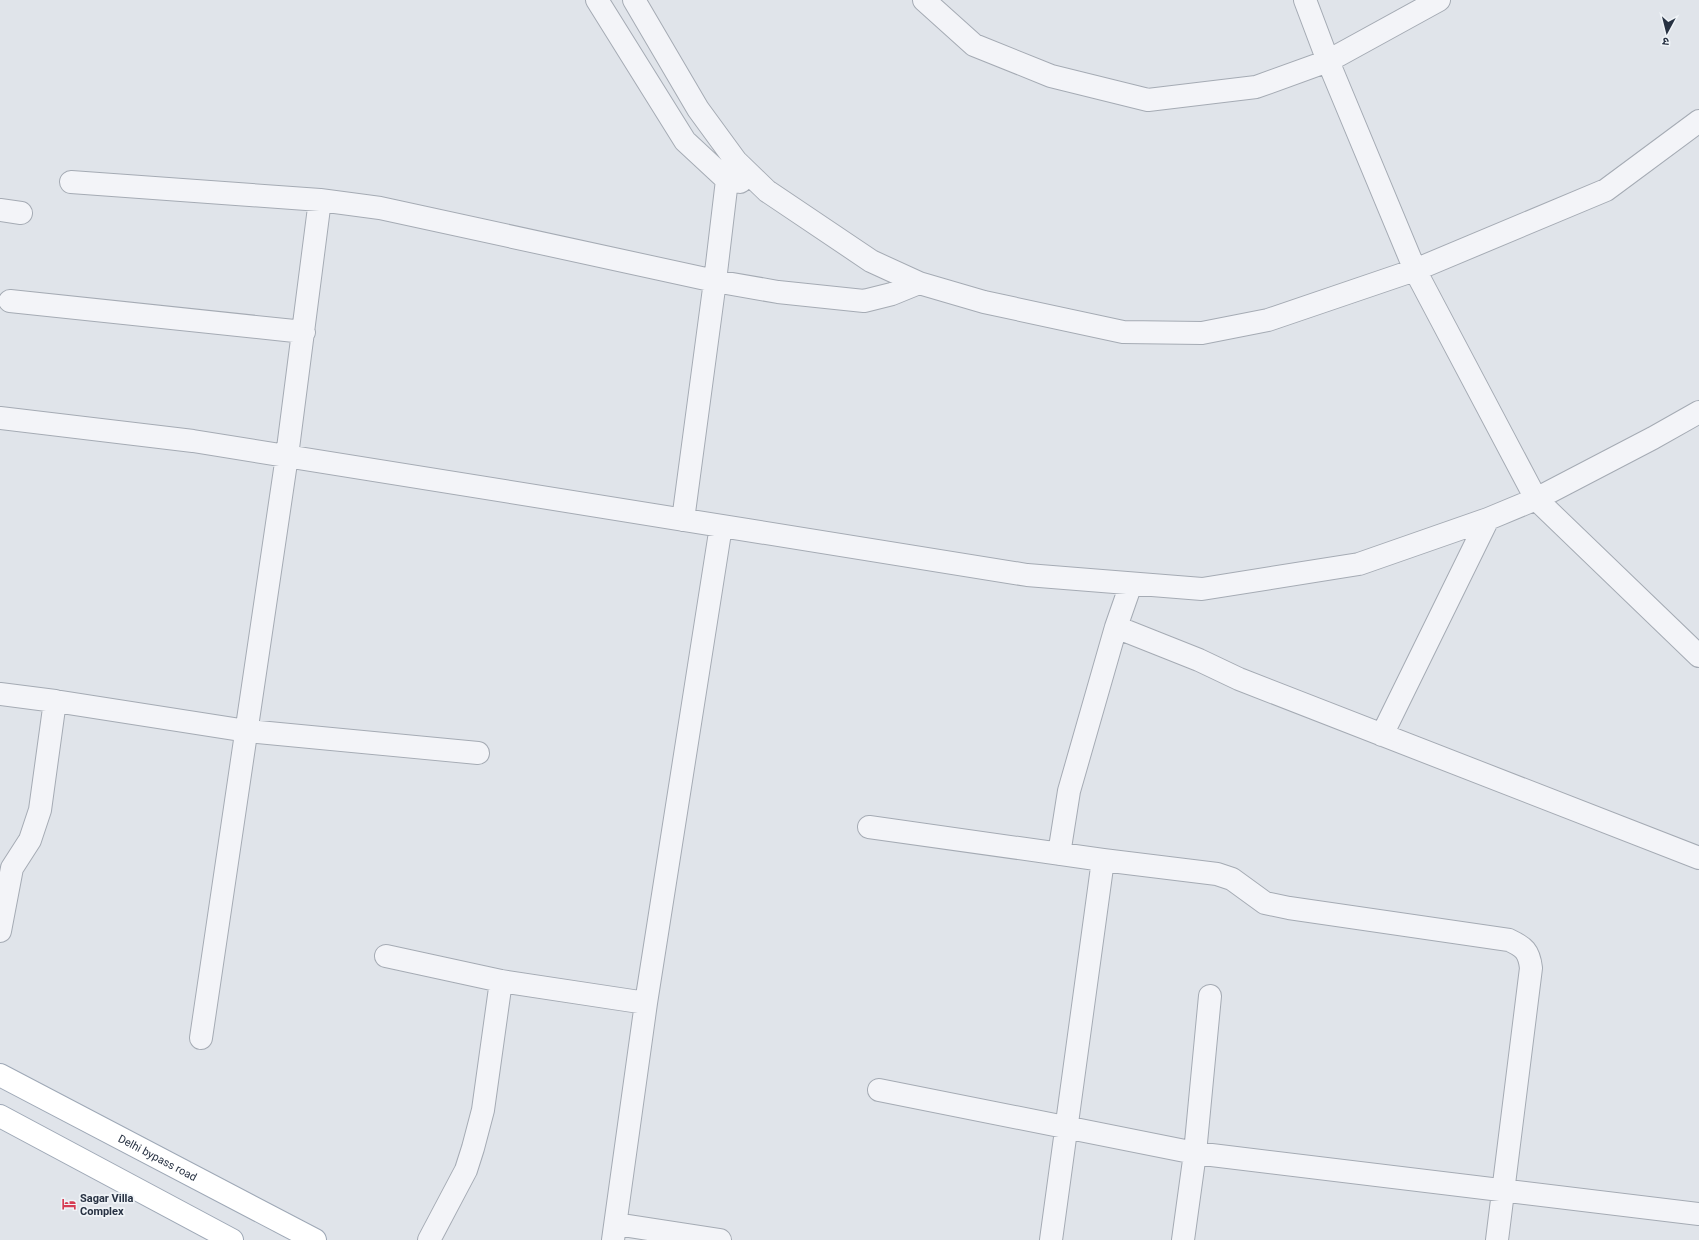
<svg xmlns="http://www.w3.org/2000/svg" width="1699" height="1240" viewBox="0 0 1699 1240" font-family="Roboto,'Noto Sans Devanagari',sans-serif">
	<style>
		.lines { fill: none; stroke-linecap: round; stroke-linejoin: round }
		.minor-casing { stroke: #a5abb4; stroke-width: 24 }
		.major-casing { stroke: #9ea8b6; stroke-width: 24 }
		.minor { stroke: #f3f4f8; stroke-width: 22 }
		.major { stroke: #fff; stroke-width: 22 }
		.labels { text-anchor: middle; dominant-baseline: central; stroke-width: 3.5; stroke-linejoin: round; paint-order: stroke }
		.street-label { font-size: 11px; fill: #273142; stroke: #eff3f7 }
		.poi-label { font-size: 11px; font-weight: bold; fill: #273142; stroke: #eff3f7; text-anchor: start }
	</style>
	<rect width="100%" height="100%" fill="#e0e4ea"/>
	<g class="lines">
		<defs>
			<path id="minor" d="M597,0L685,141L727,180L740,182
				M634,0L698,109L736,161L767,191L871,261L919,283L984,302L1123,332L1202,333L1268,320L1415,270L1606,190L1699,121
				M924,0L974,45L1051,76L1148,100L1256,87L1328,61L1439,0
				M1305,0L1328,61L1415,270L1536,499L1699,656
				M71,182L320,200L380,208L715,281L778,292L864,301L892,294L919,283
				M0,210L21,213
				M10,301L304,332
				M0,418L193,441L1027,575L1202,589L1359,564L1488,519L1536,499L1653,438L1699,412
				M683,520L715,281L727,180L736,161
				M1116,627L1199,660L1239,679L1699,858
				M0,694L55,701L247,731L478,753
				M1382,735L1488,519
				M869,827L1103,860L1217,874L1232,879L1265,903L1289,908L1509,940C1524,947 1529,951 1531,968L1497,1240
				M1059,854L1069,791L1116,627L1131,584
				M0,931L12,868L30,840L40,810L55,701
				M386,956L501,981L646,1003
				M201,1038L287,456L320,200
				M879,1090L1195,1153L1699,1214
				M616,1224L720,1240
				M429,1240L466,1170L473,1148L483,1110L501,981
				M613,1240L646,1003L721,526
				M1051,1240L1103,860
				M1183,1240L1195,1153L1210,996"/>
			<g id="major">
				<path id="s1" d="M0,1075L315,1240"/>
				<path d="M0,1116L232,1240"/>
			</g>
		</defs>
		<!-- minor casing -->
		<use href="#minor" class="minor-casing"/>
		<!-- major casing -->
		<use href="#major" class="major-casing"/>
		<!-- minor -->
		<use href="#minor" class="minor"/>
		<!-- major -->
		<use href="#major" class="major"/>
	</g>
	<!-- icons -->
	<defs>
		<symbol id="hotel-bare" viewBox="-9 -9 18 18"><path d="M-6-4.5h1.5V1H6V5H4.5V3h-9V5H-6ZM-4 0a1.8 1.8 0 1 1 3.6 0ZM.5 0V-2.5h3Q6-2.5 6 0Z" fill="#d63d54" stroke="#eff3f7" stroke-width="2.5" paint-order="stroke"/></symbol>
	</defs>
	<g fill-rule="evenodd">
		<use href="#hotel-bare" x="59" y="1194" width="20" height="20"/>
	</g>
	<g class="labels">
		<!-- street labels -->
		<g class="street-label">
			<text stroke="none"><textPath href="#s1" startOffset="178">Delhi bypass road</textPath></text>
		</g>
		<!-- poi labels -->
		<g class="poi-label">
			<text x="80" y="1198">Sagar Villa<tspan x="80" dy="13">Complex</tspan></text>
		</g>
	</g>
	<!-- north arrow -->
	<g transform="translate(1667 32) rotate(187)" stroke="#eff3f7" stroke-width="3" paint-order="stroke">
	<path d="M0-3L7 15L0 10L-7 15Z" fill="#273142"/>
	<text y="-6" font-size="11" font-weight="bold" text-anchor="middle" fill="#273142">उ</text>
	</g>
</svg>
